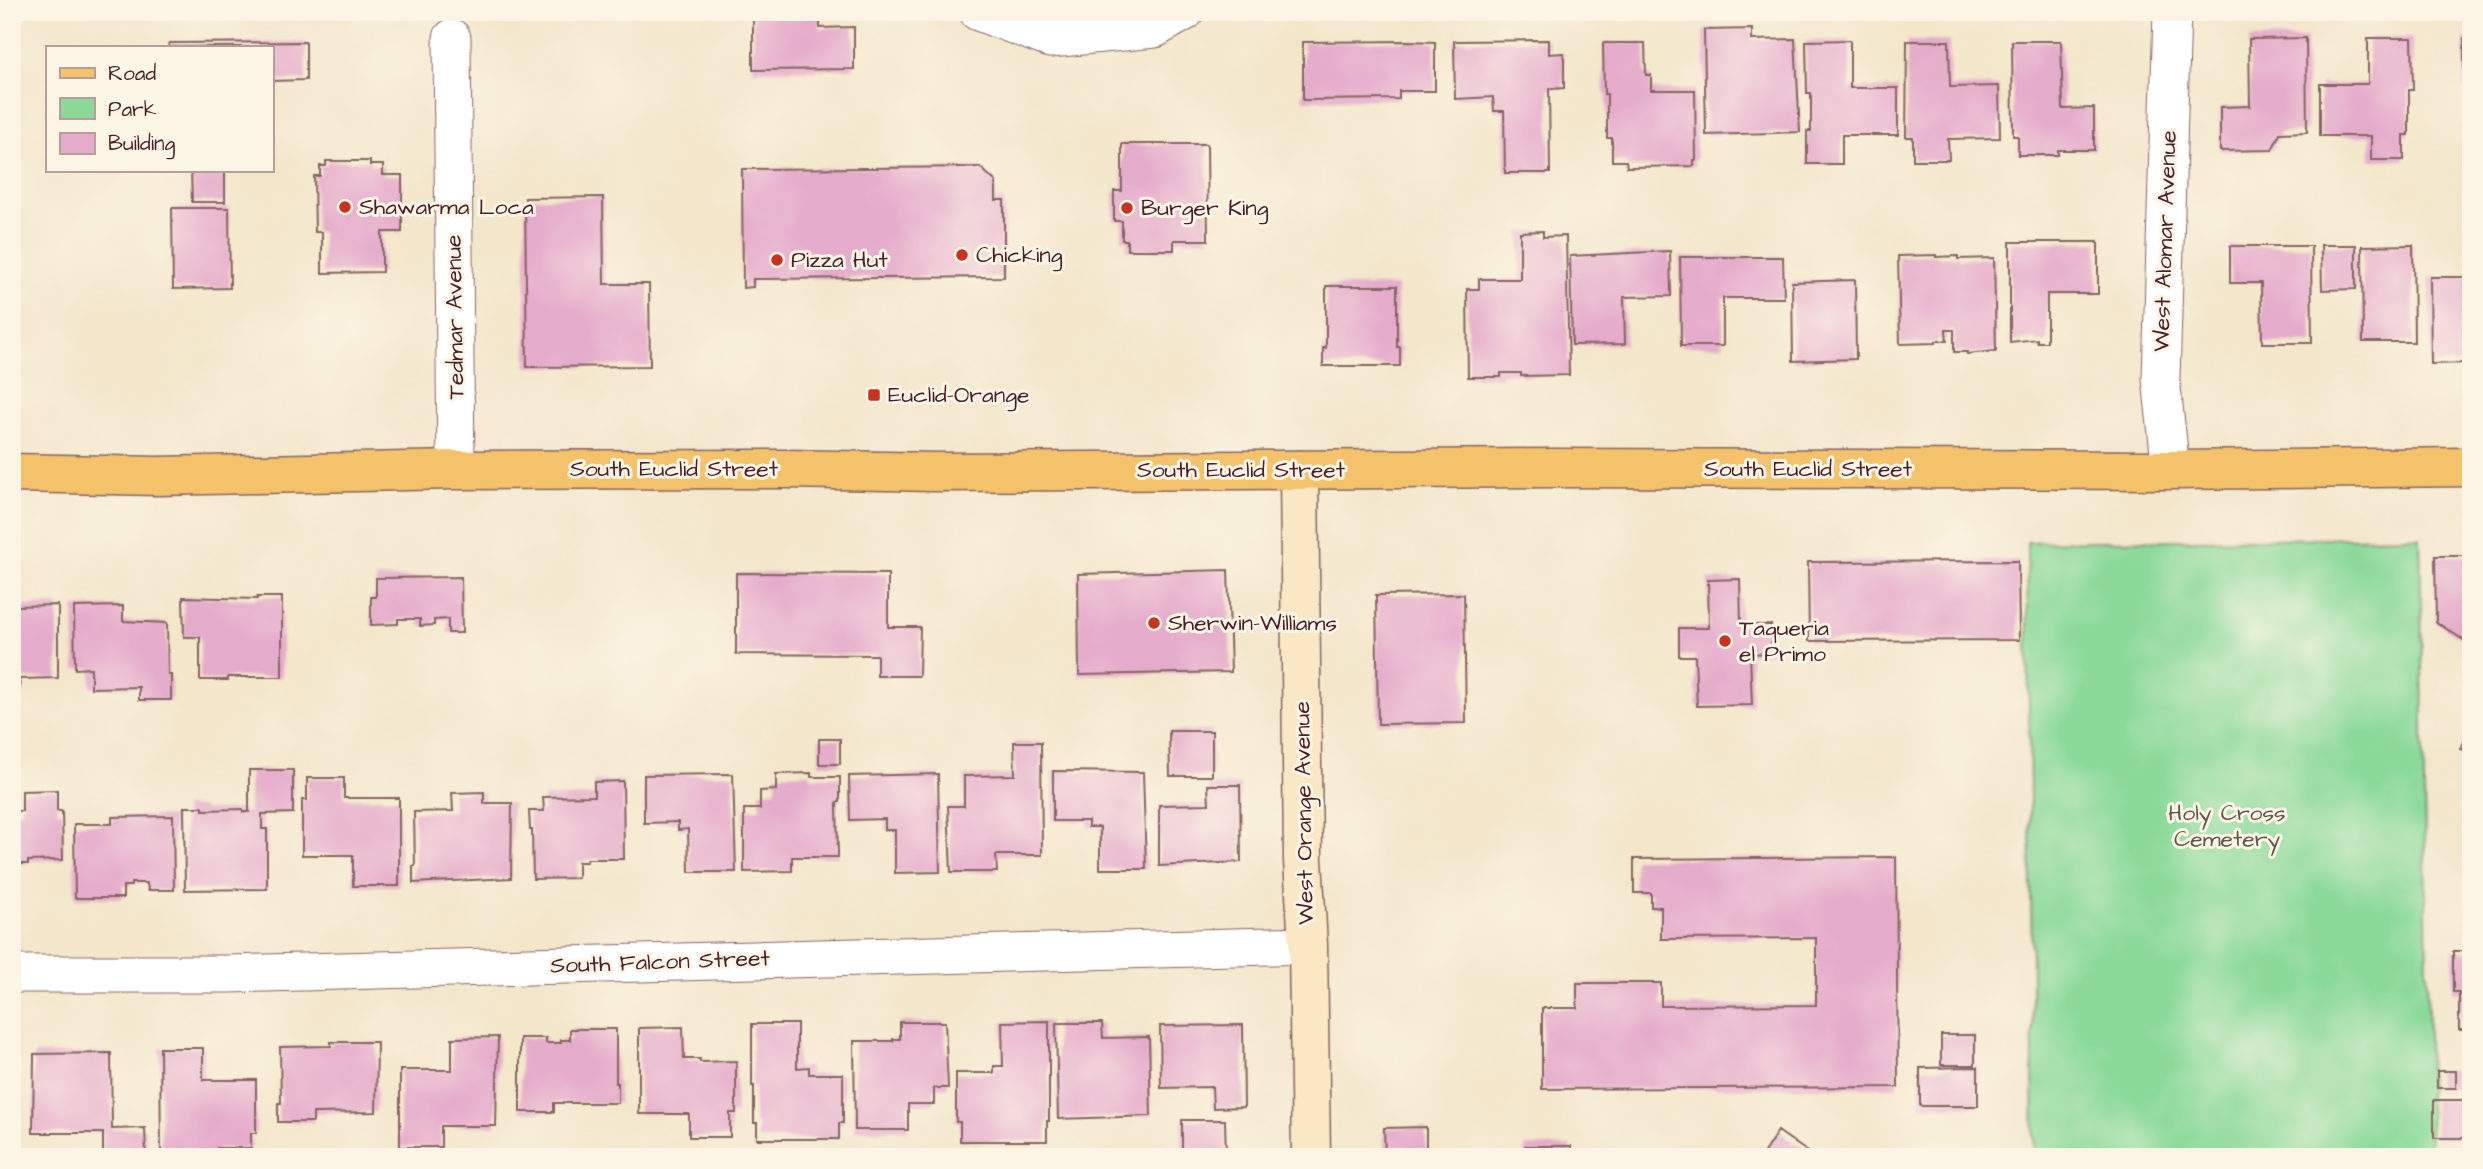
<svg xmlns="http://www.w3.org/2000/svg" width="2483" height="1169" viewBox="0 0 2483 1169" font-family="'Architects Daughter',sans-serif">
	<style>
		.green { fill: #8ad999; stroke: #6a7c62; stroke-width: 2 }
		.building { fill: #e5abcb }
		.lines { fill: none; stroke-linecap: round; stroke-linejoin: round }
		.street-casing { stroke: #856563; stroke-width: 39 }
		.secondary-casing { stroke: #856563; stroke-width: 41 }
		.primary-casing { stroke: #856563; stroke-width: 41 }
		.street { stroke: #fff; stroke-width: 37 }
		.secondary { stroke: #fae7c3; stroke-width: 38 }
		.primary { stroke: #f3c26a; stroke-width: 38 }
		.poi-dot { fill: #c8321e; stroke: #fcf5e5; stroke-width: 2.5 }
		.labels { text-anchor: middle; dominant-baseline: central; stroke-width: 6; stroke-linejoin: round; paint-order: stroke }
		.poi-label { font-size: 23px; fill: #4a1f2b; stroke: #fcf5e5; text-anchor: start }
		.street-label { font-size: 23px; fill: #4a1f2b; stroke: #fcf5e5 }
		.park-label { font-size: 23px; fill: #5d574c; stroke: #fcf5e5 }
	</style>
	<rect width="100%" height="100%" fill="#fcf5e5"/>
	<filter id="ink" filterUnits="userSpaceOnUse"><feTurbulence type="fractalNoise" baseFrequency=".0143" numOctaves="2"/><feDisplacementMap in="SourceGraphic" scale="14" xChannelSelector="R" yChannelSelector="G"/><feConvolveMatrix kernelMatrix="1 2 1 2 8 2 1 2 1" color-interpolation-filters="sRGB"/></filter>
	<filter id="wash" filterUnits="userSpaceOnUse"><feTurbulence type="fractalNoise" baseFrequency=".00686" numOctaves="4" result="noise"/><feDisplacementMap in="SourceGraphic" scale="28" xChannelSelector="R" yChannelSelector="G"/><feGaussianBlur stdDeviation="1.57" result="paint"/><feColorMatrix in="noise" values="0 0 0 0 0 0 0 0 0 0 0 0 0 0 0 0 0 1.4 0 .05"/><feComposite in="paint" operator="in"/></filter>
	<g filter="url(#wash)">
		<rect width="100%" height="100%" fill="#f3e6cb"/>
		<!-- green -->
		<path class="green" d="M2420,537L2430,1157H2034L2027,542Z"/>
		<g id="blocks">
			<!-- building -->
			<path class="building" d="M753,12H820V28L854,27V69L753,70Z
				M1752,29V40L1795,39L1800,132L1706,135L1704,30Z
				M2306,38L2307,132L2280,133L2272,150L2220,151V107L2250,106L2249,39Z
				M2368,38H2412L2413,90H2409V135H2404V160H2371V136H2320V84H2368Z
				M2464,38H2471V132H2468L2467,89H2464Z
				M1549,40V54L1564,53V88L1549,89L1550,173H1505L1504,111H1494L1493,97L1455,99L1454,41Z
				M1850,40V88H1898V135H1842V164H1807V131H1811V93H1807L1806,41Z
				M1408,41L1435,42V91H1399V99L1303,100V42Z
				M1907,41H1949L1950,87L1999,86L2000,138L1948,139L1949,160H1913V137H1906Z
				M2012,41H2061L2063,109L2094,108V150H2058V155H2018V136H2013Z
				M306,42V80L271,81V47H169V43Z
				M1603,43H1645L1646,75H1651V90H1695L1696,160H1694V166L1627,167L1626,161H1612V138H1607V94H1604Z
				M1122,144H1207L1208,240H1174V250H1127V240H1122V221H1114V191H1122Z
				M326,161H370V165H383V175H402V232H382V272L322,273V232H315L314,176H320V166H326Z
				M980,167L996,182V200H1004V277L753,279V287L743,288L742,169Z
				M191,170H225V202H192Z
				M603,197L604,284H649L650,366L527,367L525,198Z
				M172,208H229L230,288L173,289Z
				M1543,231V237L1566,236L1569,375L1521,376V373H1501V377H1468L1467,289H1479V279H1520V232Z
				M2010,242H2098V294H2047V342H2037V339L2010,342Z
				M2321,245H2356V289L2322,290Z
				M2413,245L2414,342H2363L2362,246Z
				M2230,246H2311L2312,343H2262L2261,283H2230Z
				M1670,251L1671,296L1624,297L1625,344L1572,345L1570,256Z
				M1936,255V257L1958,256V259L1994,258L1996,351L1967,354V352H1954V330H1946L1947,341H1936V343L1900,344L1898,256Z
				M1680,257H1783L1784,298H1723V346H1681Z
				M2430,277H2471V363L2431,364Z
				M1855,280L1856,359L1793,361L1792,282Z
				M1326,286H1397V347H1400V366H1323V348H1326Z
				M2435,556H2471V645L2436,622Z
				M2018,561L2019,640L1809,641L1808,562Z
				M1228,570L1231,672L1079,675L1078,574Z
				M736,573L888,574V627H920L919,676H877V655L736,654Z
				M461,577L462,633H448V619L434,620V625L420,626V619H398V624L371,625V597H376V578Z
				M1740,579L1741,625H1771V653L1750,654L1752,705L1697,706L1695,656H1679V628H1709L1708,580Z
				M1464,594L1466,723L1378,724L1376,595Z
				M183,597L257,599V597H282V677H228V680H200V637H184Z
				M58,605V678L19,679L20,689H12V606Z
				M123,606V621L167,623L168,675H171V700H139V687L91,688V668L75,669L74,607Z
				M2471,726V753L2461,749Z
				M1169,731H1212V776H1170Z
				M819,739H840V764H819Z
				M1014,742H1041L1042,855H996L997,872H951L948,806H964V776L1015,775Z
				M249,770H293V813L262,814V829H267V889L185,890L184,807H203V810L243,809V812H249Z
				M1053,771L1143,772L1146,869H1100V827H1088V821H1053Z
				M811,773V777H840V802H837L838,857H792V871L744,872V809H760V791L776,790V774Z
				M733,774L736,872H689L688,829L678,830V822L644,823V775Z
				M938,774L940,872L895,873V830H885V819L850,820L849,776Z
				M307,778H344V798H399V886H353V855H302V800H307Z
				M623,781L624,859H587V862H578V878L533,879L532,830H530L529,811H544L543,797L594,796V782Z
				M1208,785H1240L1241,862L1159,866V805L1209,804Z
				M57,790V811H62L63,860L28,861V864H12V811H22V791Z
				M484,792V803H512L511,878L413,883V866H415L414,812L453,811L452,793Z
				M173,816L174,890H148L147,883H131V886H123V898H75L74,824H112V817Z
				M2467,843H2471V922H2468Z
				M1896,857L1898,1087L1542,1089V1008H1577V983H1661V1006L1816,1005V938L1661,939V907H1651V893H1634V859Z
				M2453,951H2471V1030H2459V992H2453Z
				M1049,1021V1121H1047V1141H960V1122H956V1073H994V1066H1003L1002,1022Z
				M900,1022H945L948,1088H934V1104H908V1130H855L854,1041H893V1039H900Z
				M1056,1023H1102L1103,1038L1149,1037L1151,1116L1058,1119Z
				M752,1024H797V1068L809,1067V1074H843V1123H839V1139H757V1123H754V1086H752Z
				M1243,1025L1244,1107L1213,1108L1212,1087L1161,1088L1160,1026Z
				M683,1027L684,1059H700V1062L736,1061V1113H730V1137H689V1114H639V1028Z
				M570,1029H616V1083H618V1103H554V1112H520V1038H546V1043H561V1040H570Z
				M1941,1035H1975V1065H1941Z
				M498,1037L496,1126H441V1147H400V1070H452V1038Z
				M331,1042H377L376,1112L313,1113V1122H278V1103H281L280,1047L331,1046Z
				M160,1048H203V1080H256V1133H251V1148H217V1157H161Z
				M12,1049H17V1119H12Z
				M111,1053L112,1129L145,1128L146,1157H103V1133H33L34,1054Z
				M1978,1067V1106H1920V1068Z
				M2437,1071H2456V1088H2437Z
				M2434,1100H2471V1138H2434Z
				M1182,1120H1225L1226,1157H1182Z
				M1426,1127V1157H1385L1384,1128Z
				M1778,1131L1815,1157H1761Z
				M1525,1146H1571V1157H1525Z"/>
		</g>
	</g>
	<g filter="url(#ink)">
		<use href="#blocks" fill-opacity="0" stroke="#856563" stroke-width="2"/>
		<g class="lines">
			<defs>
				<path id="street" d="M978,12L1050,39L1155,29L1185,12
					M452,38L456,470
					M2171,470L2161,379L2172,12
					M12,974H228L1308,945"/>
				<path id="secondary" d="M1299,470L1303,860L1308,945L1311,1157"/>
				<path id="primary" d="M12,473L158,476L456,470L786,469L935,472L1553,468L2171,470L2471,467"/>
			</defs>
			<!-- street casing -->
			<use href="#street" class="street-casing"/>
			<!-- secondary casing -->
			<use href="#secondary" class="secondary-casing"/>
			<!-- primary casing -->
			<use href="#primary" class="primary-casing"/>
			<!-- street -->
			<use href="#street" class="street"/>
			<!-- secondary -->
			<use href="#secondary" class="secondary"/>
			<!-- primary -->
			<use href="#primary" class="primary"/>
		</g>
	</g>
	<!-- markers -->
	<g class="poi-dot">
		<circle cx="345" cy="207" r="7"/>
		<circle cx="1127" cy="208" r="7"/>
		<circle cx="962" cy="255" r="7"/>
		<circle cx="777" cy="260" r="7"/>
		<rect x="867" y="388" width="14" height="14" rx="3.5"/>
		<circle cx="1154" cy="623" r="7"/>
		<circle cx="1725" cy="641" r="7"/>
	</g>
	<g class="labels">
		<!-- poi labels -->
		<g class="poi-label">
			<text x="359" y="207">Shawarma Loca</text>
			<text x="1141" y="208">Burger King</text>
			<text x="976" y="255">Chicking</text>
			<text x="791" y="260">Pizza Hut</text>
			<text x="888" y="395">Euclid-Orange</text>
			<text x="1168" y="623">Sherwin-Williams</text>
			<text x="1739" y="628">Taqueria<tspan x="1739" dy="26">el Primo</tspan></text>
		</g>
		<!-- street labels -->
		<g class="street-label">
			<text transform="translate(2165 241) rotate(-88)">West Alomar Avenue</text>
			<text transform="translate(455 317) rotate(-91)">Tedmar Avenue</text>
			<text x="674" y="469">South Euclid Street</text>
			<text x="1808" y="469">South Euclid Street</text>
			<text x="1241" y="470">South Euclid Street</text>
			<text transform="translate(1304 813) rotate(-91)">West Orange Avenue</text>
			<text transform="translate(660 962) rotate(-2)">South Falcon Street</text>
		</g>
		<!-- park labels -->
		<g class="park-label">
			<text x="2227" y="813">Holy Cross<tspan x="2227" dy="26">Cemetery</tspan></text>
		</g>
	</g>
	<!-- margin -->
	<rect width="2483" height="1169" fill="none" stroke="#fcf5e5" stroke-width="42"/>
	<!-- legend -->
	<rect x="46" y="46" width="228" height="126" fill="#fcf5e5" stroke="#b59f9b" stroke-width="2"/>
	<rect x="60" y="68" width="35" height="10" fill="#f3c26a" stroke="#b59f9b" stroke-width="2"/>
	<text x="108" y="80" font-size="21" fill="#4a1f2b">Road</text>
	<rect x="60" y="98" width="35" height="21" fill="#8ad999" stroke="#b59f9b" stroke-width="2"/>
	<text x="108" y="116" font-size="21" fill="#4a1f2b">Park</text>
	<rect x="60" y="133" width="35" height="21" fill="#e5abcb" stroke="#b59f9b" stroke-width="2"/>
	<text x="108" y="150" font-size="21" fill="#4a1f2b">Building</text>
</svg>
